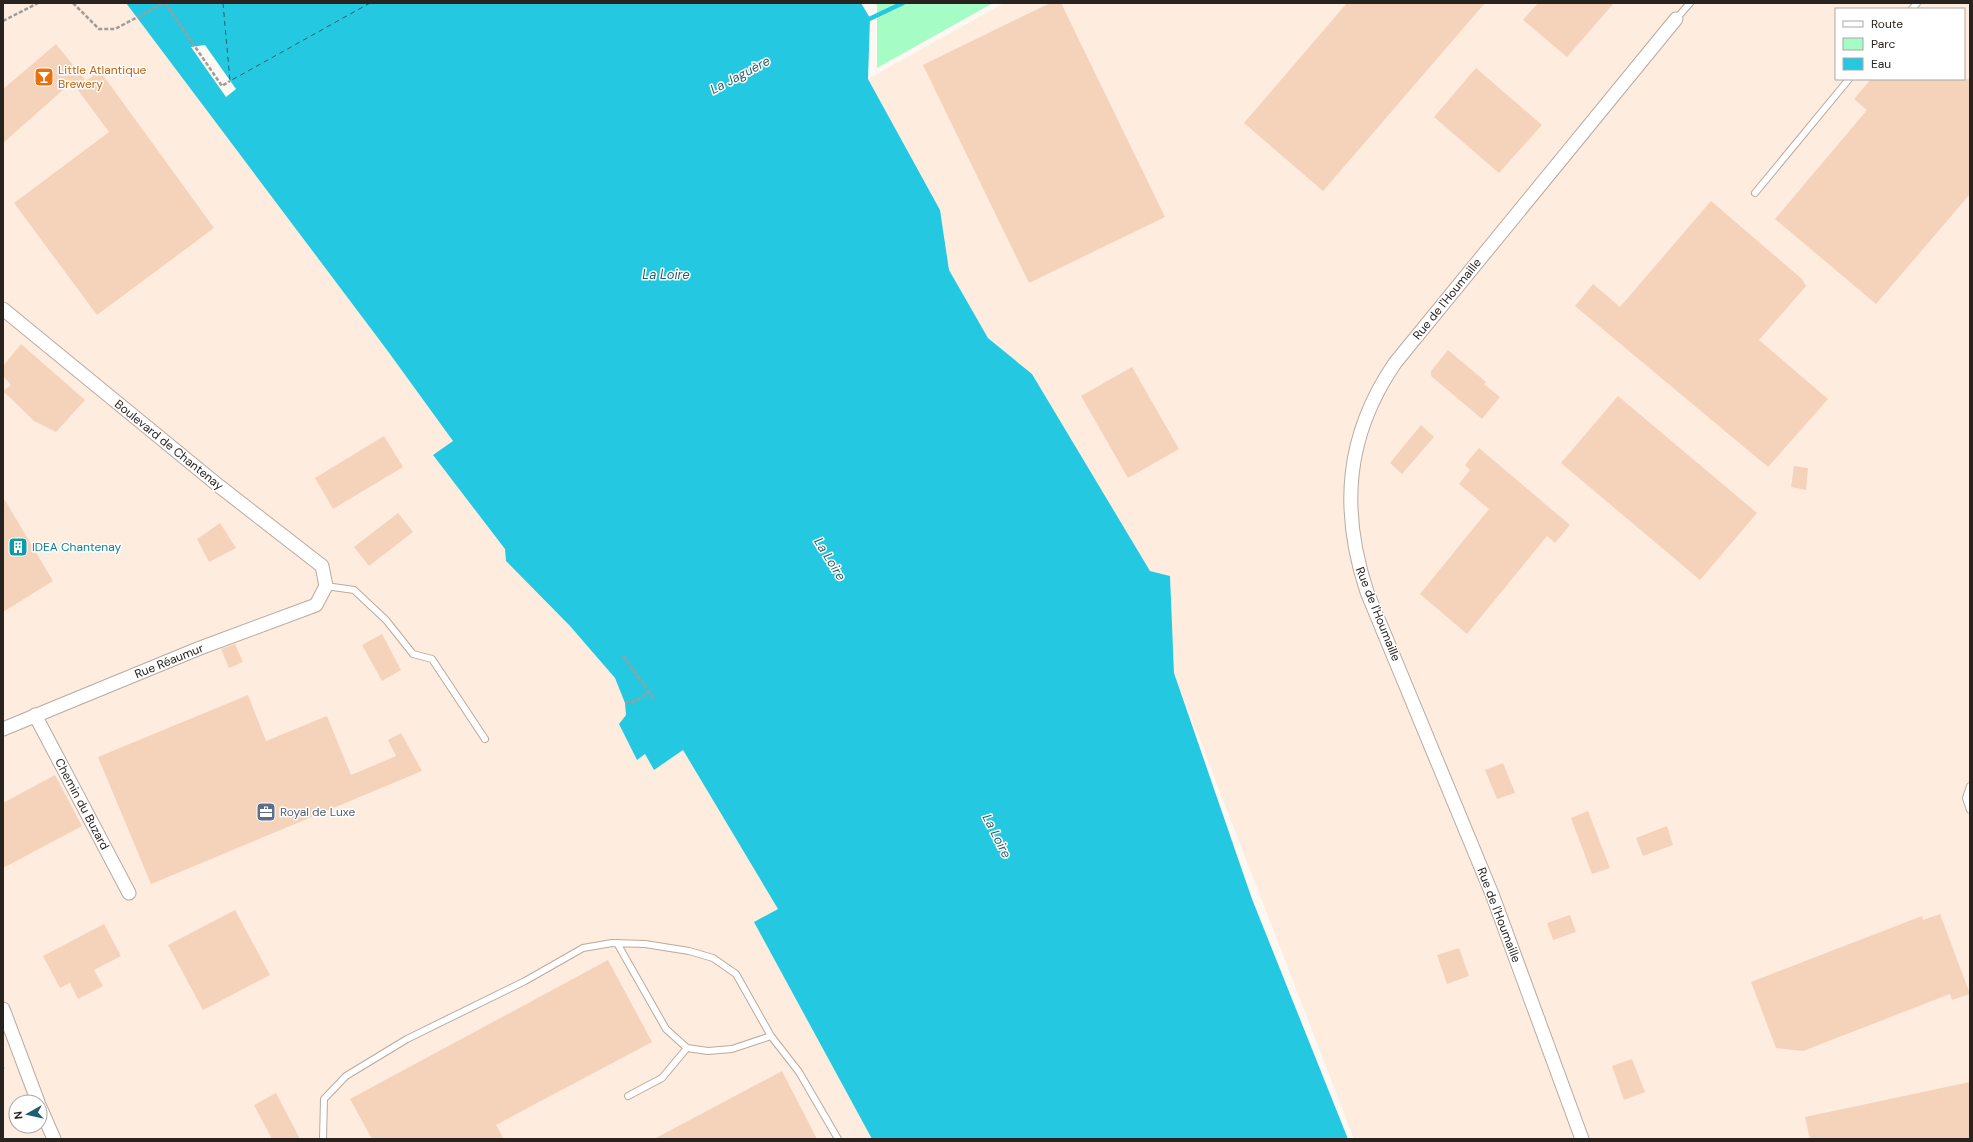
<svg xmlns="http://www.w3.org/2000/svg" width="1973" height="1142" viewBox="0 0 1973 1142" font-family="'DM Sans',sans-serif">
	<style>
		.built { fill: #feecdf; fill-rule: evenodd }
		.green { fill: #a6fcc5 }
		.water { fill: #24c9e1 }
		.pier { fill: #fef8f3 }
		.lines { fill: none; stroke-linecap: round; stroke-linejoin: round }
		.stream { stroke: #24c9e1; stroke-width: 4.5 }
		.ferry { stroke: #25616b; stroke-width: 1; stroke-dasharray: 5 4; stroke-linecap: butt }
		.building { fill: #f5d3ba }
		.service-casing { stroke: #b9aa9f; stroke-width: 8 }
		.minor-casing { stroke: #b9aa9f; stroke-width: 15 }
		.path { stroke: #a29c98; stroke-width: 2.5; stroke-dasharray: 4 2; stroke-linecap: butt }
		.service { stroke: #fff; stroke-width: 6 }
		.minor { stroke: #fff; stroke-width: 13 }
		.labels { text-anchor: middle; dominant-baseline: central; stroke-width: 3; stroke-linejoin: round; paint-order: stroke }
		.food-label { font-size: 12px; fill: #c56008; stroke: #fff; text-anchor: start }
		.street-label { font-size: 12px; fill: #29231f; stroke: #fff }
		.culture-label { font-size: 12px; fill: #0d838f; stroke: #fff; text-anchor: start }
		.service-label { font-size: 12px; fill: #4e5e75; stroke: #fff; text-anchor: start }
		.water-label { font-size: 13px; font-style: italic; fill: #25616b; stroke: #fff }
	</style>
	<rect width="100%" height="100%" fill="#fef8f3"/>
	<!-- built -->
	<path class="built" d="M3,3H126L141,22L387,350L453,441L434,455L505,549L506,561L570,626L615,678L625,703L637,759L645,754L654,769L683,750L779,909L755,922L872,1139H3ZM16,1102H40V1126H16Z
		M1004,3H1970V1139H1354L1174,673L1170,576L1150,571L1032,374L986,335L949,270L940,210L868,79ZM1836,9H1964V79H1836Z"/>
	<!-- green -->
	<path class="green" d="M876,3H993L877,68V6Z"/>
	<!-- water -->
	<path class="water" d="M126,3H861L870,18L868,79L940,210L949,270L988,338L1032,374L1150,571L1170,576L1174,673L1252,899L1348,1139H872L754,922L778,909L683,750L654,770L645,754L637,760L619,724L626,715L625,703L615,678L570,626L506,561L505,549L433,455L453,441L387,350Z"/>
	<!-- pier -->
	<path class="pier" d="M205,45L236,89L226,97L191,47Z"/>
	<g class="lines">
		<!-- stream -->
		<path class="stream" d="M865,21L903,3"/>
		<!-- ferry -->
		<path class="ferry" d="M223,3L230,81L370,3"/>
	</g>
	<!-- building -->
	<path class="building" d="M1050,3H1061L1165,217L1029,283L923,65Z
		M1347,3H1485L1323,191L1244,123Z
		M1538,3H1614L1567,57L1523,20Z
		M56,44L86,81L100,71L214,228L97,315L14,203L109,132L72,82L3,143V89Z
		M1476,68L1542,125L1499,173L1434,117Z
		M1871,79H1970V194L1876,304L1775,219L1867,110L1854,99Z
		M1711,201L1802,279L1806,286L1759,340L1828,399L1768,467L1575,306L1593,284L1620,307Z
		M21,344L85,400L56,432L34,421L3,391L11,385L3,376V366Z
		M1448,350L1486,382L1484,384L1500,397L1482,419L1431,376V371Z
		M1132,367L1179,449L1128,478L1081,396Z
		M1618,396L1757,513L1700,580L1561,463Z
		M1421,425L1434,437L1402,474L1390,463Z
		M384,436L403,467L333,509L315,478Z
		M1479,448L1570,525L1555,543L1547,536L1467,634L1420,594L1489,509L1459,484L1470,470L1465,465Z
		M1794,466L1808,468L1806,490L1791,487Z
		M3,497L53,581L3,612Z
		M398,513L413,532L369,566L354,547Z
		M220,523L236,548L209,562L197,539Z
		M382,634L401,670L382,681L362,645Z
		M235,644L243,662L229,668L221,649Z
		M248,695L266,741L327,716L351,775L396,756L388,740L401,733L422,771L151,884L98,757Z
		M1503,763L1515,793L1497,799L1485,770Z
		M55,775L82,826L3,868V803Z
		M1588,811L1610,868L1592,874L1571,818Z
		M1667,826L1673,845L1643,856L1636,838Z
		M235,910L270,975L203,1010L168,945Z
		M1940,914L1970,994L1952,1000L1950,994L1803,1051L1776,1048L1751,982L1922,916L1923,920Z
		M1570,915L1576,932L1553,940L1547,923Z
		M104,924L121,956L94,970L103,986L78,999L70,983L60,988L43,956Z
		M1459,948L1469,976L1447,984L1437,955Z
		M608,960L652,1042L496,1125L504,1139H372L350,1099Z
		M1632,1059L1645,1092L1624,1100L1612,1066Z
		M782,1071L817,1139H654Z
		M1970,1082V1139H1810L1805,1117Z
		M276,1093L300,1139H272L254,1105Z"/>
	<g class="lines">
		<defs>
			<path id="service" d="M1912,9L1917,3
				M1676,19L1690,3
				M1755,193L1849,79
				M326,586L354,590L386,620L413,654L432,659L485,739
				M1970,786L1966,798L1970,810
				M617,943L666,1029L687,1048L708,1051L732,1049L771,1036
				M628,1096L662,1078L687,1048
				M323,1139L324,1099L346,1076L407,1039L525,981L583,948L612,943L645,944L689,951L713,958L736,974L771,1036L799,1072L838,1139"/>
			<path id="minor" d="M3,309L219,486L322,566L326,586L316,605L200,648L3,729
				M35,715L129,893
				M3,1009L38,1102
				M40,1107L54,1139
				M1582,1139L1492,894L1367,592C1340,510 1345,436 1395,363L1676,19"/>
		</defs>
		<!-- service casing -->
		<use href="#service" class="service-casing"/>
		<!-- minor casing -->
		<use href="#minor" class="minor-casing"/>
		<!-- path -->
		<path class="path" d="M73,3L99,29H115L164,3
			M165,3L222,86L230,81
			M3,21L38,3
			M623,656L655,700
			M625,703L636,701L649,692
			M3,1067V1069"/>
		<!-- service -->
		<use href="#service" class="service"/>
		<!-- minor -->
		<use href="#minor" class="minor"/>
	</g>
	<!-- icons -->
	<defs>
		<symbol id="bar-square" viewBox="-11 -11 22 22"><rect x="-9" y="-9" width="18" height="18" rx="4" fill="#e8710a" stroke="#fff"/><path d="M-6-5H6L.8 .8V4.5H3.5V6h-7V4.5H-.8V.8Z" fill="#fff"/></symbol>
		<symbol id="building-square" viewBox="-11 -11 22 22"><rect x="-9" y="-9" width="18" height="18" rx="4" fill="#0f9aa8" stroke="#fff"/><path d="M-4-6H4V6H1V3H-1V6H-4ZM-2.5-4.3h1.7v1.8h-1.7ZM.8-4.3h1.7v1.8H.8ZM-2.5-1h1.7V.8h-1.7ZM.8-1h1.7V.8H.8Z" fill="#fff"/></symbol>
		<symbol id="office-square" viewBox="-11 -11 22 22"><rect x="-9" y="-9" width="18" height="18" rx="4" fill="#5c6f8a" stroke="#fff"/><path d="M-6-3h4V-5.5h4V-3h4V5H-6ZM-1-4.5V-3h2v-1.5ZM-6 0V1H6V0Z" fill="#fff"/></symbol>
	</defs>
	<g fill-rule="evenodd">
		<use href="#bar-square" x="33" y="66" width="22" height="22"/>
		<use href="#building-square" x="7" y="536" width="22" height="22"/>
		<use href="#office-square" x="255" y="801" width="22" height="22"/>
	</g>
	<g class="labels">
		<!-- food labels -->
		<g class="food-label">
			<text x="58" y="70">Little Atlantique<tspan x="58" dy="14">Brewery</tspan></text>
		</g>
		<!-- street labels -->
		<g class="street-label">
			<text transform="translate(1447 299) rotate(-51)">Rue de l'Houmaille</text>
			<text transform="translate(169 445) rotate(39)">Boulevard de Chantenay</text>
			<text transform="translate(1378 614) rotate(68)">Rue de l'Houmaille</text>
			<text transform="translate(169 661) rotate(-22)">Rue Réaumur</text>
			<text transform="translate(82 804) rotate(62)">Chemin du Buzard</text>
			<text transform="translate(1499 915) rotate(69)">Rue de l'Houmaille</text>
		</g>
		<!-- culture labels -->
		<g class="culture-label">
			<text x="32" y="547">IDEA Chantenay</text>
		</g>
		<!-- service labels -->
		<g class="service-label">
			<text x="280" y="812">Royal de Luxe</text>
		</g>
		<!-- water labels -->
		<g class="water-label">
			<text transform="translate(740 75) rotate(-28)">La Jaguère</text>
			<text x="666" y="274">La Loire</text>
			<text transform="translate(830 559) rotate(58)">La Loire</text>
			<text transform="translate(997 836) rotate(63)">La Loire</text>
		</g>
	</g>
	<!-- border -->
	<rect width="1973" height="1142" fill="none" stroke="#29231f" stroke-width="8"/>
	<!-- legend -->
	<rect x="1835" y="8" width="130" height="72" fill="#ffffff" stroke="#a9a7a5"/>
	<rect x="1843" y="21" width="20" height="6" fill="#ffffff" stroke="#a9a7a5"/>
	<text x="1871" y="28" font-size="12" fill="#29231f">Route</text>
	<rect x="1843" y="38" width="20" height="12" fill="#a6fcc5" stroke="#a9a7a5"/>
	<text x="1871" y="48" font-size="12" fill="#29231f">Parc</text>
	<rect x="1843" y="58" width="20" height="12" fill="#24c9e1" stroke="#a9a7a5"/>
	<text x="1871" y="68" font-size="12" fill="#29231f">Eau</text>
	<!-- north arrow -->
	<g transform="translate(28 1114) rotate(262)"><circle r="19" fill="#ffffff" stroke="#a9a7a5"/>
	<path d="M0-3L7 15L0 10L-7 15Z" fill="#1c5e73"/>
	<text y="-6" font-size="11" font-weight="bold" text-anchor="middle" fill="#29231f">N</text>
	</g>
</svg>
